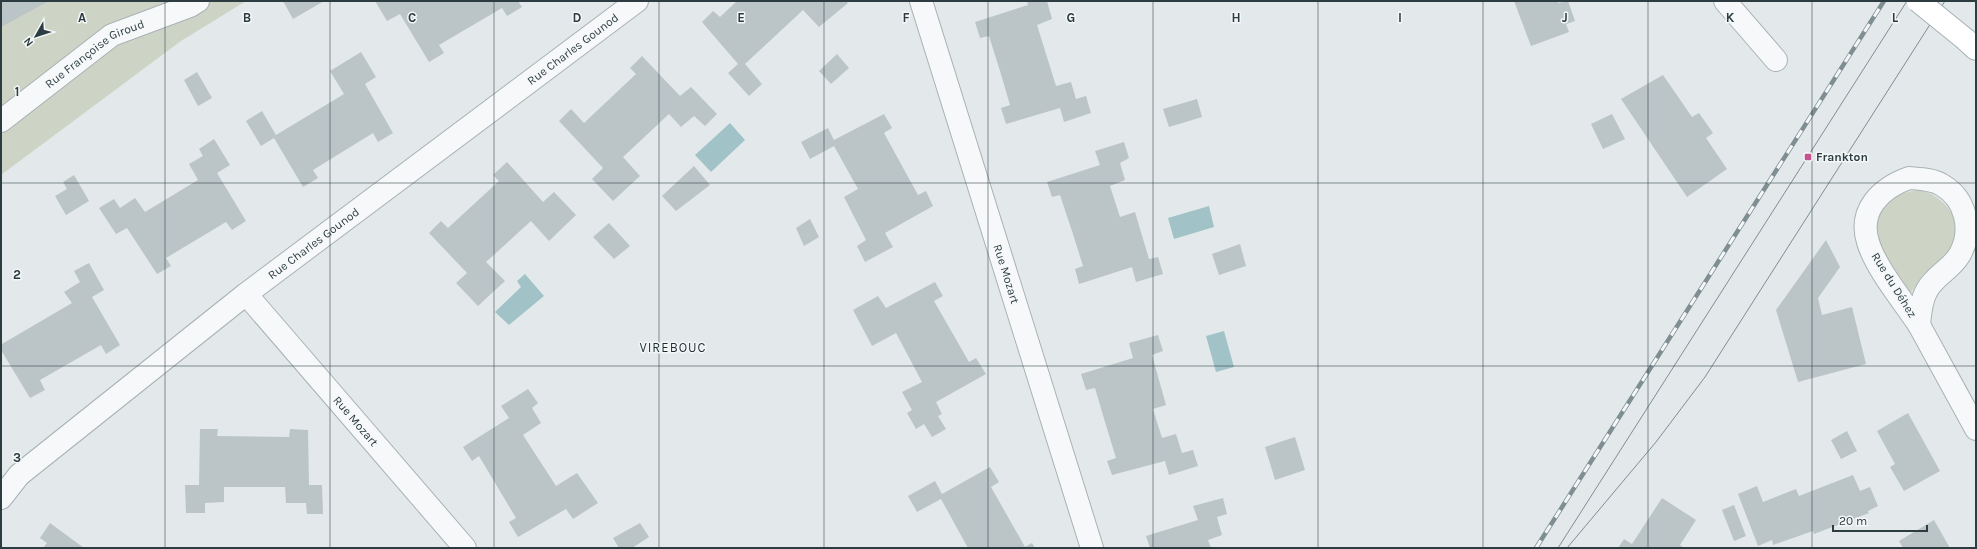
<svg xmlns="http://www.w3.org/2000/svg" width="1977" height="549" viewBox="0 0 1977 549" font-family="Karla,sans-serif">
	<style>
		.green { fill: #ced4c5 }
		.water { fill: #a1c3c7 }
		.building { fill: #bbc4c7 }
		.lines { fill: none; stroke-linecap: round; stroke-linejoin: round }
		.minor-casing { stroke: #a8b2b4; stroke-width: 24 }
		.major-casing { stroke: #a3b2b5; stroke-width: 24 }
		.minor { stroke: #f6f8f9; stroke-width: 22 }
		.major { stroke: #fff; stroke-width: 22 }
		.tram { stroke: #7e8e93; stroke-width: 1 }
		.rail-casing { stroke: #7e8e93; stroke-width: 4.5 }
		.rail { stroke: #f3f7f8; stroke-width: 3; stroke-dasharray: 9; stroke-linecap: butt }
		.major-bridge-casing { stroke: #a3b2b5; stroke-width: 24; stroke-linecap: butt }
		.major-bridge { stroke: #fff; stroke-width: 22 }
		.grid { fill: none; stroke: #2c3c41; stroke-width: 1; stroke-opacity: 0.55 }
		.poi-dot { fill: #c65291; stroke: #f3f7f8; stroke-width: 1.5 }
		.labels { text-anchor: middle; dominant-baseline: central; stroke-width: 3; stroke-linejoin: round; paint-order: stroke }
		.street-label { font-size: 12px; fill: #2c3c41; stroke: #f3f7f8 }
		.poi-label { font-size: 12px; font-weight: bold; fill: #2c3c41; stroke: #f3f7f8; text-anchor: start }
		.neighbourhood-label { font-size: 13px; letter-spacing: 1px; fill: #1e2d32; stroke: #f3f7f8 }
		.grid-label { font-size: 13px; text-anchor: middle; font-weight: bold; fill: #2c3c41; stroke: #f3f7f8; stroke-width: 3; stroke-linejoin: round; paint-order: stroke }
	</style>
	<rect width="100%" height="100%" fill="#e3e9ea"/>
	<!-- green -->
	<path class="green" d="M1,1H246L181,41L1,175Z
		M1921,190C1948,198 1967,225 1949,252C1943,262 1931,266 1923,275C1919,280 1915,287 1911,293C1899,277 1882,259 1877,240C1869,210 1894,191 1921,190Z"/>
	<!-- water -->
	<path class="water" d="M730,123L745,140L711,172L695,155Z
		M1209,206L1214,227L1174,239L1168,218Z
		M525,274L544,296L509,325L495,312L521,287L517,281Z
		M1224,331L1234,367L1216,372L1206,336Z"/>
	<!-- building -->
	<path class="building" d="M1,1H49L1,27Z
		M283,1H324L293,19Z
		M375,1H518L522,7L507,16L502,8L439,45L444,53L429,62L400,14L387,21Z
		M737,1H846L848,3L819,27L803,10L745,64L762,84L749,96L728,73L738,64L702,22L713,11L720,17Z
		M1027,1H1047L1052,19L1037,25L1056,86L1071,82L1076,99L1086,96L1091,113L1064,122L1060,108L1006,124L1001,108L1010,105L1000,71L989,36L980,38L975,22L1028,5Z
		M1514,1H1558V3L1568,1L1575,21L1566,24L1569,32L1531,46Z
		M361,52L376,77L365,84L393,133L378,142L373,133L313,170L318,178L303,187L274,138L261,146L246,121L262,111L276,135L344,94L330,71Z
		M837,54L849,68L831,84L819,71Z
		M642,56L680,96L691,87L717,114L705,126L694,116L681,127L669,114L623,157L640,176L613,201L592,179L603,168L559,121L571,109L584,123L636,74L630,68Z
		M197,72L212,98L198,106L184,80Z
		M1663,75L1692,117L1699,113L1713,133L1706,138L1727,169L1687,197L1621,99Z
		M1197,99L1202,117L1169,127L1163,109Z
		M884,114L892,128L884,133L918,195L926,191L933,206L885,233L893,247L865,262L857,246L866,240L844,197L858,189L834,146L810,159L801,142L828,128L834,140Z
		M1612,114L1625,139L1603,149L1591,124Z
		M214,139L230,165L217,173L246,221L232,230L226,222L166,258L171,266L157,274L127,228L116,234L99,208L114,199L120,208L135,198L145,212L198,180L189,164L203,156L199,149Z
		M1124,142L1129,158L1120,163L1125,180L1110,186L1120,217L1135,212L1149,259L1158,257L1163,274L1136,282L1132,267L1079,284L1075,269L1083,266L1072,231L1060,195L1052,197L1047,182L1100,165L1095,151Z
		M507,162L543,202L554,192L576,215L549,241L531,221L486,262L505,281L478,306L456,283L467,273L429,233L441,221L448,228L474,204L499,181L493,175Z
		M694,166L710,185L676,211L662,196Z
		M74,175L89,201L66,215L55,196L67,189L63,182Z
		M810,219L819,237L804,246L796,228Z
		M609,223L630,246L614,259L593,237Z
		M1826,240L1840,267L1818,298L1822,315L1852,307L1866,364L1798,382L1776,310Z
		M1240,244L1246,266L1219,275L1212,254Z
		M89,263L104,290L92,297L120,345L106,354L101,345L40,380L45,390L30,398L1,350V342L2,344L72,303L64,292L80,282L74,271Z
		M935,282L943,296L934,301L969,362L976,358L986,374L936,402L942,414L938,416L946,429L932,437L924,424L916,429L907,413L912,410L902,392L922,382L896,333L872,346L853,310L878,296L886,308Z
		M1158,335L1163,351L1152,355L1166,405L1153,409L1162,438L1176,434L1182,453L1193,450L1198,466L1169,475L1165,461L1112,475L1107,461L1116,458L1105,422L1095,388L1086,390L1081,374L1133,358L1129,343Z
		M528,389L538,403L532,408L541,423L523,435L556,486L577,473L598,503L573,519L566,509L518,537L509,522L516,518L479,456L472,461L463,447L509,418L501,406Z
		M1908,413L1940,471L1904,491L1890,467L1895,464L1877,431Z
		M200,429H218L217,436L289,437L290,429L308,430L309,485H322L323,514H307L306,503H286L285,487H224V502L205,503V513H186L185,485H199Z
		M1847,431L1857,451L1841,459L1831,440Z
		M1295,437L1305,470L1275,480L1265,447Z
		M990,467L999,482L991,487L1025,547L1032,543L1035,548H968L941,499L917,512L908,496L935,481L942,494Z
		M1853,475L1860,491L1870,487L1878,506L1868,511L1869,513L1814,534L1813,531L1773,545L1772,540L1758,546L1738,494L1757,486L1763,502L1796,489L1799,496Z
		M1223,498L1227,514L1217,517L1222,535L1208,540L1211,548H1150L1146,536L1198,520L1193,506Z
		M1662,498L1696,520L1680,545L1684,548H1618L1624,539L1632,544Z
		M1734,505L1746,536L1734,541L1722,510Z
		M1934,520L1950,548H1903L1899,541Z
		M50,523L84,548H43L47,543L40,538Z
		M640,523L649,537L632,548H619L613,538Z"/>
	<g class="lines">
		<defs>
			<g id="minor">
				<path id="s1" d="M921,1L1092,548"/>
				<path d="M1725,1L1776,60"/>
				<path id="s2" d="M1,121L112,35L190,6L198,1"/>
				<path d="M1909,178C1920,179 1932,179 1942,185C1966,199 1973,230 1960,254C1952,269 1935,275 1927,290C1921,300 1920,314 1919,325C1904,302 1876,269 1868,242C1858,210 1881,188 1909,178Z"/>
				<path id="s3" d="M246,294L465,548"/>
				<path d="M1919,325L1976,429"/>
				<path id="s4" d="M1,498L19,475L246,294L637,1"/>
			</g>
			<path id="major" d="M1965,39L1976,49"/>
		</defs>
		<!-- minor casing -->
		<use href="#minor" class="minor-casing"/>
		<!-- major casing -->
		<use href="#major" class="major-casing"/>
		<!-- minor -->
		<use href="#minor" class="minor"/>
		<!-- major -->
		<use href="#major" class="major"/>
		<!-- tram -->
		<path class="tram" d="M1558,548L1907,1
			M1567,548L1656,442L1705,377L1945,1"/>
		<defs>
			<path id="rail" d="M1536,548L1884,1"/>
		</defs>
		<!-- rail casing -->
		<use href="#rail" class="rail-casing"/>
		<!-- rail -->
		<use href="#rail" class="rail"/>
		<defs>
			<path id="major-bridge" d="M1918,1L1965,39"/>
		</defs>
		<!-- major-bridge casing -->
		<use href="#major-bridge" class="major-bridge-casing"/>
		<!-- major-bridge -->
		<use href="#major-bridge" class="major-bridge"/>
	</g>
	<!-- grid -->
	<path class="grid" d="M165,1V548M330,1V548M494,1V548M659,1V548M824,1V548M988,1V548M1153,1V548M1318,1V548M1483,1V548M1648,1V548M1812,1V548M1,183H1976M1,366H1976"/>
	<!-- markers -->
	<rect class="poi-dot" x="1804" y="153" width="8" height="8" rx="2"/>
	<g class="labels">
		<!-- street labels -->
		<g class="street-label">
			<text stroke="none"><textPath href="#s4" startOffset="728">Rue Charles Gounod</textPath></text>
			<text stroke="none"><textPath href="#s2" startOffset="116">Rue Françoise Giroud</textPath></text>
			<text stroke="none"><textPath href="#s4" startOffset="404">Rue Charles Gounod</textPath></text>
			<text stroke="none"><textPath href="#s1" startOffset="286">Rue Mozart</textPath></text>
			<text transform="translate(1894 285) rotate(58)">Rue du Déhez</text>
			<text stroke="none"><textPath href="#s3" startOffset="168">Rue Mozart</textPath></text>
		</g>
		<!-- poi labels -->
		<g class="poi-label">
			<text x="1816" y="157">Frankton</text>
		</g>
		<!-- neighbourhood labels -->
		<g class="neighbourhood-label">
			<text x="673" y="347">VIREBOUC</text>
		</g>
	</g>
	<g class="grid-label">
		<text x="82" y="22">A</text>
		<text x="247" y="22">B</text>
		<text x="412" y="22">C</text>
		<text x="577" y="22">D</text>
		<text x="741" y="22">E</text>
		<text x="906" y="22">F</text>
		<text x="1071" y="22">G</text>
		<text x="1236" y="22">H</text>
		<text x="1400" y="22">I</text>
		<text x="1565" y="22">J</text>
		<text x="1730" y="22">K</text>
		<text x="1895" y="22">L</text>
		<text x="17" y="96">1</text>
		<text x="17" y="279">2</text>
		<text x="17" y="462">3</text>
	</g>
	<!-- border -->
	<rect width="1977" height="549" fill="none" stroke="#2c3c41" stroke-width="4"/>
	<!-- north arrow -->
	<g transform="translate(36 36) rotate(231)" stroke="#f3f7f8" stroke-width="3" paint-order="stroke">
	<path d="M0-3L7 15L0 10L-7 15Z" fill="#2c3c41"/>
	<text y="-6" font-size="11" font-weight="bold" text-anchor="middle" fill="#2c3c41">N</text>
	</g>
	<!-- scale -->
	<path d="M1833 525v6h94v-6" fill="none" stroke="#2c3c41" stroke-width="2"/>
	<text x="1839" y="525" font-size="12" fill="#2c3c41" stroke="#f3f7f8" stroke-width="3" paint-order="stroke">20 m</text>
</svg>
